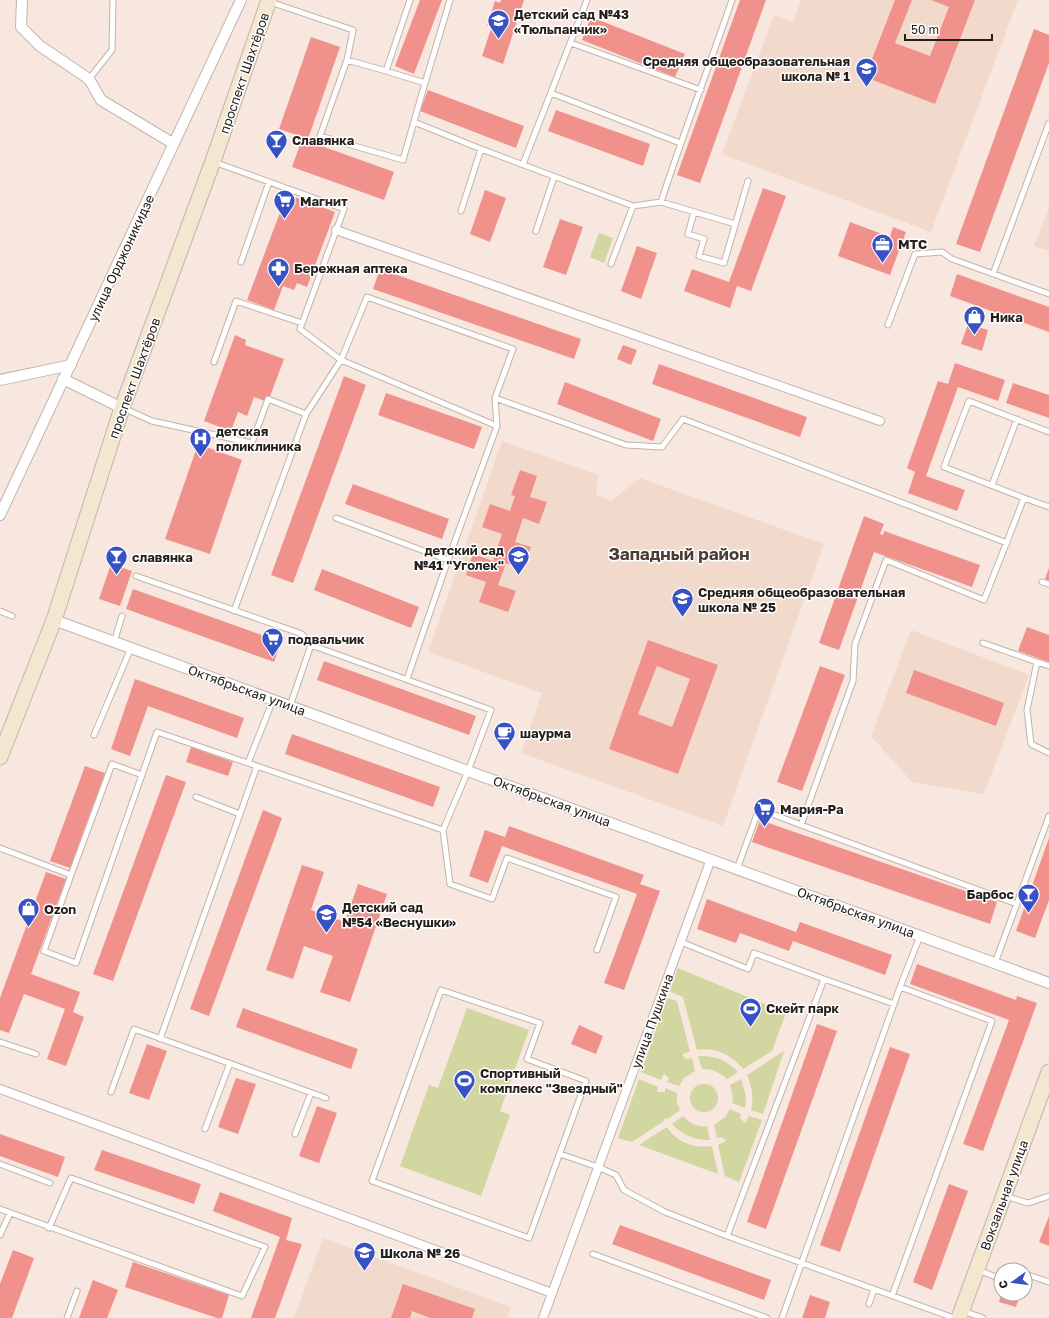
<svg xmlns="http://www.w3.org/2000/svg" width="1049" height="1318" viewBox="0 0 1049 1318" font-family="'Golos Text',sans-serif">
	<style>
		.built { fill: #f1dacc }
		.green { fill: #d2d6a0 }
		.building { fill: #f1918b; fill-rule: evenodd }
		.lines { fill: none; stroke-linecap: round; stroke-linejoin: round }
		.service-casing { stroke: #c3b4ab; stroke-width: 7 }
		.pedestrian-casing { stroke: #c3b4ab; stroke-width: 10 }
		.minor-casing { stroke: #c3b4ab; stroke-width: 12 }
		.secondary-casing { stroke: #c3b4ab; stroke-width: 17 }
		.service { stroke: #fff; stroke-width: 5 }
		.pedestrian { stroke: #fff; stroke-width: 8 }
		.minor { stroke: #fff; stroke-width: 10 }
		.secondary { stroke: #f3e7cf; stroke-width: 15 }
		.labels { text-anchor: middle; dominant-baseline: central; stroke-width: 3; stroke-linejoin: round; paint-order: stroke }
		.poi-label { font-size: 13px; font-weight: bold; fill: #25201c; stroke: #fff; text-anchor: start }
		.street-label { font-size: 13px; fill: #25201c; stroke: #fff }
		.district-label { font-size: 17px; font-weight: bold; fill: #493d35; stroke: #fff }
	</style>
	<rect width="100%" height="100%" fill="#f7e7de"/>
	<!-- built -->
	<path class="built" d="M801,0H1018L931,232L722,154L774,15L793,22Z
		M1049,207V251L1034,246Z
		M502,441L598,475L596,495L611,501L640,478L824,544L723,826L521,753L542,693L428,652Z
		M911,630L1029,675L984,794L912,782L871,736Z
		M323,1238L511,1307L507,1318H294Z"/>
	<!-- green -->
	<path class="green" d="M599,233L613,238L604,263L590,257Z
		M678,968L786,1013L772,1051L743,1069C732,1055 715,1047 697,1050L683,997L669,991Z
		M667,998L677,1001L690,1052L685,1053L682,1055L686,1059L692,1058L695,1071L684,1078L679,1086L667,1082L669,1078L664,1074L661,1080L641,1072Z
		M467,1008L529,1030L500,1111L510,1115L481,1196L400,1166L429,1085L438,1088Z
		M784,1051L763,1114L751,1110C754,1098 752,1086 747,1075Z
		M698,1056C715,1055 727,1060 738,1072L727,1079C719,1072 713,1069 702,1069Z
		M639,1079L658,1087L657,1092H665V1088L677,1093V1102L680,1110L669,1118L663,1119L664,1121L632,1142L618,1138Z
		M741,1079L746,1096L745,1108L732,1103L733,1097L730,1085Z
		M690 1098a14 14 0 1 1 28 0a14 14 0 1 1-28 0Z
		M730,1109L741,1114L740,1118L745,1123L749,1116L762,1120L739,1182L725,1176L718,1145L726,1141L722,1137L717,1138L714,1125L725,1117Z
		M683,1116C690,1124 697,1127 707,1126L710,1140C695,1140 683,1136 672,1124Z
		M667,1127C676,1142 694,1149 712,1146L718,1174L639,1145Z"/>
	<!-- building -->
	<path class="building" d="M420,0H442L414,74L395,66Z
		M501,0H524L503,64L482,56L492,26L487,25L495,1L500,3Z
		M740,0H766L700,183L677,175Z
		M895,0H912L895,43L930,56L949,7L931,0H975L935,104L865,77Z
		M591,17L685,54L675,77L582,40Z
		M1034,29L1049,35V63L980,252L956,244Z
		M311,37L340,47L308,139L279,129Z
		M428,90L524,126L516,148L420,111Z
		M556,110L650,144L643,166L548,131Z
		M302,139L394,172L384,200L292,167Z
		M763,188L786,196L751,291L737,286L730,308L684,291L692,269L729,282Z
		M485,190L506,198L490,242L470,234Z
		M287,194L335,212L307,287L297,283L294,290L283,286L274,310L247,300Z
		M560,219L583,227L566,275L543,267Z
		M850,222L890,237L893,227L906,232L890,275L838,256Z
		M637,246L657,253L641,299L621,291Z
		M380,269L581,339L574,359L373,289Z
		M957,274L1049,307V332L950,296Z
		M968,324L988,330L982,351L961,344Z
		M235,335L246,340L245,345L284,359L268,402L254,397L247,416L238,412L231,431L204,421Z
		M623,345L637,350L631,365L617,359Z
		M955,363L1005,380L998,401L958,387L926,476L965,490L957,511L908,493L915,472L907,468L938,381L948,384Z
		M659,364L807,417L800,437L652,384Z
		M344,376L366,385L293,583L271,575Z
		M565,382L661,419L653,441L557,404Z
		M1013,383L1049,395V418L1006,403Z
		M386,393L482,427L474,449L378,415Z
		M198,444L242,460L210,554L165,539Z
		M520,470L537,476L530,497L547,502L539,524L523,518L515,542L531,547L523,569L506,563L498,585L516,591L508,612L479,602L486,582L466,575L473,554L493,561L502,534L482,527L490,504L510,511L515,496L511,495Z
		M353,484L449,519L442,539L345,504Z
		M864,516L884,524L880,534L883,535L884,531L980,565L972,587L874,552L839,650L819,643Z
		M111,564L132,571L120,606L99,599Z
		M1049,568V581L1045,579Z
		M322,569L419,607L411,628L314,590Z
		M133,589L281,642L274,662L126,609Z
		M1027,627L1049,635V662L1018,651Z
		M648,640L718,665L678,774L609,749ZM657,666L690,679L672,727L638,714Z
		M324,661L476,716L469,735L317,680Z
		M820,666L845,675L802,791L777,782Z
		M914,670L1004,703L996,726L906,693Z
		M135,679L244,718L237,738L148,706L130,756L111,749Z
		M292,734L440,787L433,807L285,754Z
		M191,747L233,762L228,776L186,762Z
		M85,766L105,773L70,868L50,861Z
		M166,775L186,782L113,981L93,974Z
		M263,810L282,818L209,1016L190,1009Z
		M760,820L997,902L990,924L752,842Z
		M509,826L644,875L640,884L660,891L624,990L604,983L637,894L502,846L488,883L469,876L485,830L505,837Z
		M1049,838V900L1035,938L1016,931Z
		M302,865L324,872L311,910L345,922L358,884L387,894L350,1002L320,992L333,956L304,946L293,979L266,970Z
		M46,872L66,879L31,974L80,992L73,1012L84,1017L66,1066L47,1059L65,1009L24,994L9,1033L0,1030V998Z
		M707,899L796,932L800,922L892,955L885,975L793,941L789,951L740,933L736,943L697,929Z
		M917,964L1016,1000L1017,996L1037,1003L983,1151L963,1144L1009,1020L910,984Z
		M243,1008L358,1049L351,1069L236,1027Z
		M817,1024L837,1031L766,1229L747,1222Z
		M579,1025L603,1036L596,1054L571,1044Z
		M147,1044L167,1051L149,1100L129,1093Z
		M890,1047L910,1054L840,1252L820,1245Z
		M236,1078L256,1084L238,1134L218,1127Z
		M317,1106L337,1113L319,1163L299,1156Z
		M0,1134L65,1157L58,1177L0,1156Z
		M102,1150L201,1184L194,1204L94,1170Z
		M949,1184L968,1191L932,1290L913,1282Z
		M220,1192L292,1218L286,1240L302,1244L275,1318H251L280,1237L213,1211Z
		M1049,1216V1246L1039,1242Z
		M620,1225L771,1280L764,1300L612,1244Z
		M13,1250L34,1258L12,1318H0V1284Z
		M133,1262L229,1295L222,1318H217L125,1287Z
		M93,1280L118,1290L107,1318H79Z
		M403,1284L475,1309L472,1318H430L412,1311L410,1318H391Z
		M1001,1294L1020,1295L1016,1307L999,1302Z
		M810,1295L830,1302L825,1318H802Z"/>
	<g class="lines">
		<defs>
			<path id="service" d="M270,2L353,30L347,60L320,136L403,160L425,83L386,71L347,60
				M571,43L701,90
				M386,71L410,0
				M89,79L112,50L113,0
				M425,83L450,0
				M551,93L680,143
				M414,122L481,149L633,206L661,202L735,224
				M214,162L344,209L300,329L341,360L306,414L234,611
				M523,164L587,0
				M661,202C683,134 709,67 732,0
				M461,211L481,149
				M694,212L688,234L704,239L699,256L724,263L748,181
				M536,231L554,177
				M241,262L269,182
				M611,264L633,206
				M993,274L1049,123
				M888,325L915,254L942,252L952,259L1049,294
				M214,362L236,301L302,323
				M495,398L626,445L662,447L683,419L1007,543
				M123,408L152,421L252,443L268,399L306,414
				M992,485L1017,419
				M1024,498L944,467L969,401L1049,432
				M336,518L448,560
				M136,576L302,634L311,645
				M1042,582L1049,584
				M0,611L12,616
				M114,642L122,616
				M983,643L1037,662
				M1049,666L1037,662L1027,710L1031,744L1049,753
				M407,679L448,560L497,426L495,398L513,349L367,297L341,360L497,426
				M273,700L248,763L443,830
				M290,706L311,645L491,710L468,771L443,830L450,884L492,899L507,858L616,897L597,950
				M94,735L131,648
				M196,797L240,814
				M0,848L71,875L44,951L76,963L157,732L248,763
				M737,869L759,809L801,825
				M71,875L112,764L142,775
				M1017,904L801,825L853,681L855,644L886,560L984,600L1024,498L1049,507
				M681,942L748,969L754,953L824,979L727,1236L954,1318
				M995,963L1049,816
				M824,979L894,1004
				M441,990L540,1023L527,1059L586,1081L529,1238L372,1181Z
				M160,1039L257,766
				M0,1042L36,1054
				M111,1092L134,1029L326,1098
				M205,1129L230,1063
				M295,1134L311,1093
				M560,1154L598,1167L616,1175L624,1190L665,1212L727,1236
				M0,1164L50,1183
				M1005,1196L1028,1203L1049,1196
				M0,1209L242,1296L265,1247L71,1178L49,1228
				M0,1235L10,1213
				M593,1254L767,1318
				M978,1270L1001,1279
				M1025,1284L1028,1275L1049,1282
				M892,1296L992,1021L900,987
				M869,1304L874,1289
				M963,1311L983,1318
				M67,1318L77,1291
				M782,1318L900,987L920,936"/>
			<path id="pedestrian" d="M336,230L880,421
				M0,1089L552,1293
				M543,1318L711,859"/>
			<path id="minor" d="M22,0L21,27L40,46L89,79L101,100L174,144
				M63,379L122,408
				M0,380L71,365
				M0,515L241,0
				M54,620L1049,983"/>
			<path id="secondary" d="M0,757L54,620L122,408L213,161L269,0
				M959,1318L1049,1072"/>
		</defs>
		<!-- service casing -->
		<use href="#service" class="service-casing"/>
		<!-- pedestrian casing -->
		<use href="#pedestrian" class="pedestrian-casing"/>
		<!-- minor casing -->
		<use href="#minor" class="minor-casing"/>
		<!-- secondary casing -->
		<use href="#secondary" class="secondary-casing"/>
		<!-- service -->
		<use href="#service" class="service"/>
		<!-- pedestrian -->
		<use href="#pedestrian" class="pedestrian"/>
		<!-- minor -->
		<use href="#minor" class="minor"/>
		<!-- secondary -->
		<use href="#secondary" class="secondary"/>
	</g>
	<!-- icons -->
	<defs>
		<symbol id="school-pin" viewBox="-11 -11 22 30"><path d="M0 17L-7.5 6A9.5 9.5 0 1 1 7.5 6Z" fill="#3752c4" stroke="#fff"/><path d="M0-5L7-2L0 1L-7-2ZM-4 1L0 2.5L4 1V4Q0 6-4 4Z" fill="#fff"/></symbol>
		<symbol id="bar-pin" viewBox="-11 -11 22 30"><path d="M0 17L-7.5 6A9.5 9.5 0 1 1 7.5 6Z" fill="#3752c4" stroke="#fff"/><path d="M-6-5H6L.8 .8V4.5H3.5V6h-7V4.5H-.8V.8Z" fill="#fff"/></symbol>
		<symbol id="supermarket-pin" viewBox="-11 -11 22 30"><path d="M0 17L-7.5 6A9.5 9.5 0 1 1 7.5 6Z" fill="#3752c4" stroke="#fff"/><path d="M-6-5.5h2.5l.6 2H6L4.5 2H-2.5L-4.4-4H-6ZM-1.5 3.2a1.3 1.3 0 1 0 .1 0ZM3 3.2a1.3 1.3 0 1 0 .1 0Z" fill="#fff"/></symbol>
		<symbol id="office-pin" viewBox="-11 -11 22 30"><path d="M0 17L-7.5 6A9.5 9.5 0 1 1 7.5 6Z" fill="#3752c4" stroke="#fff"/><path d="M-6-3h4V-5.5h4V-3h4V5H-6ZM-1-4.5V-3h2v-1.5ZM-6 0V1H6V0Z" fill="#fff"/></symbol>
		<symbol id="pharmacy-pin" viewBox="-11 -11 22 30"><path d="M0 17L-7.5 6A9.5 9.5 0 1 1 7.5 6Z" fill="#3752c4" stroke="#fff"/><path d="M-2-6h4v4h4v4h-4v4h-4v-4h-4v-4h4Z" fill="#fff"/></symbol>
		<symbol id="shop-pin" viewBox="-11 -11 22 30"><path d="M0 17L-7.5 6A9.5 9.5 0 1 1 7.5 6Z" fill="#3752c4" stroke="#fff"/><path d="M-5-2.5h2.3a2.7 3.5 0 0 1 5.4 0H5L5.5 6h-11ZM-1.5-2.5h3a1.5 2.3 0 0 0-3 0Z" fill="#fff"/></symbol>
		<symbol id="hospital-pin" viewBox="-11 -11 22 30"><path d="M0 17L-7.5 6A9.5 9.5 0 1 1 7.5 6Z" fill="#3752c4" stroke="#fff"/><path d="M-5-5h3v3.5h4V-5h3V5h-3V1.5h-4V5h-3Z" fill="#fff"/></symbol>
		<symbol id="cafe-pin" viewBox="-11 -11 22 30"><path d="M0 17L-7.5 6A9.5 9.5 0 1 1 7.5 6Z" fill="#3752c4" stroke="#fff"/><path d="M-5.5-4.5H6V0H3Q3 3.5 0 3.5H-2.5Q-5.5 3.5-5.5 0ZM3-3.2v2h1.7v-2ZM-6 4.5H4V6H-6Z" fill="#fff"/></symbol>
		<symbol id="stadium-pin" viewBox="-11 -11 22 30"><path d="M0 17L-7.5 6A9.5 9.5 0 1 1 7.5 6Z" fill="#3752c4" stroke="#fff"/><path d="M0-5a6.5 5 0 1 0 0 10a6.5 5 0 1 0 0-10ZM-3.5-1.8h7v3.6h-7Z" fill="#fff"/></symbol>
	</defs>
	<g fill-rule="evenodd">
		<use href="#school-pin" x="486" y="8" width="25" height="34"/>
		<use href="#school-pin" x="854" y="56" width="25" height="34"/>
		<use href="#bar-pin" x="264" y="128" width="25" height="34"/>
		<use href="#supermarket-pin" x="272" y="188" width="25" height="34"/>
		<use href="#office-pin" x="870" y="232" width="25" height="34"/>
		<use href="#pharmacy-pin" x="266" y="256" width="25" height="34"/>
		<use href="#shop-pin" x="962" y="304" width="25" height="34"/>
		<use href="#hospital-pin" x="188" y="426" width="25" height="34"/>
		<use href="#bar-pin" x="104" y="544" width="25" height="34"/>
		<use href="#school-pin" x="506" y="544" width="25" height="34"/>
		<use href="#school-pin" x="670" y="586" width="25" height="34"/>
		<use href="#supermarket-pin" x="260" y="626" width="25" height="34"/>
		<use href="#cafe-pin" x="492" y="720" width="25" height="34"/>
		<use href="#supermarket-pin" x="752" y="796" width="25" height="34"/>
		<use href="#bar-pin" x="1016" y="882" width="25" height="34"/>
		<use href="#shop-pin" x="16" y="896" width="25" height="34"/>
		<use href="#school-pin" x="314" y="902" width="25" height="34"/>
		<use href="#stadium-pin" x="738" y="996" width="25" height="34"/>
		<use href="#stadium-pin" x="452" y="1068" width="25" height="34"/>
		<use href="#school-pin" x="352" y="1240" width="25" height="34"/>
	</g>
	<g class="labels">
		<!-- poi labels -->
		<g class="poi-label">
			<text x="514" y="14">Детский сад №43<tspan x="514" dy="15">«Тюльпанчик»</tspan></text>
			<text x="850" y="61" text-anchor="end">Средняя общеобразовательная<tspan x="850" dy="15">школа № 1</tspan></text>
			<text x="292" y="140">Славянка</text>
			<text x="300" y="201">Магнит</text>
			<text x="898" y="244">МТС</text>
			<text x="294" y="268">Бережная аптека</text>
			<text x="990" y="317">Ника</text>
			<text x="216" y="431">детская<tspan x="216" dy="15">поликлиника</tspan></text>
			<text x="504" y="550" text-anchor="end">детский сад<tspan x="504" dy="15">№41 "Уголек"</tspan></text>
			<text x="132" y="557">славянка</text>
			<text x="698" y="592">Средняя общеобразовательная<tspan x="698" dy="15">школа № 25</tspan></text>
			<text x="288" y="639">подвальчик</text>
			<text x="520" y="733">шаурма</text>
			<text x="780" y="809">Мария-Ра</text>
			<text x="1014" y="894" text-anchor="end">Барбос</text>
			<text x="342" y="907">Детский сад<tspan x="342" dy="15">№54 «Веснушки»</tspan></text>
			<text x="44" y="909">Ozon</text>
			<text x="766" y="1008">Скейт парк</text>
			<text x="480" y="1073">Спортивный<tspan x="480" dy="15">комплекс "Звездный"</tspan></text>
			<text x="380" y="1253">Школа № 26</text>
		</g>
		<!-- street labels -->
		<g class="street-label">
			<text transform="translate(244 73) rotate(-71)">проспект Шахтёров</text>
			<text transform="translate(121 258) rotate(-65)">улица Орджоникидзе</text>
			<text transform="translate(134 378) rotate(-70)">проспект Шахтёров</text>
			<text transform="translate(247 690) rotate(20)">Октябрьская улица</text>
			<text transform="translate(552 801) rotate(20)">Октябрьская улица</text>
			<text transform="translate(856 912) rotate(20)">Октябрьская улица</text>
			<text transform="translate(652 1021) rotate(-70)">улица Пушкина</text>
			<text transform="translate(1004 1195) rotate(-70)">Вокзальная улица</text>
		</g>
		<!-- district labels -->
		<g class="district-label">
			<text x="679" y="553">Западный район</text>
		</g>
	</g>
	<!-- north arrow -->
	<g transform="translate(1013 1282) rotate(256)"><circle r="19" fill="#ffffff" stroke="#a8a6a4"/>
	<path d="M0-3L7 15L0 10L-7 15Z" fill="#3752c4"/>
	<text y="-6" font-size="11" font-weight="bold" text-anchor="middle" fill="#25201c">С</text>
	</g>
	<!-- scale -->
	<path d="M905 34v6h87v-6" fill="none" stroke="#25201c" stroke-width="2"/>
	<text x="911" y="34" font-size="12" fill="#25201c" stroke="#ffffff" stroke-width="3" paint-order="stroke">50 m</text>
</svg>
